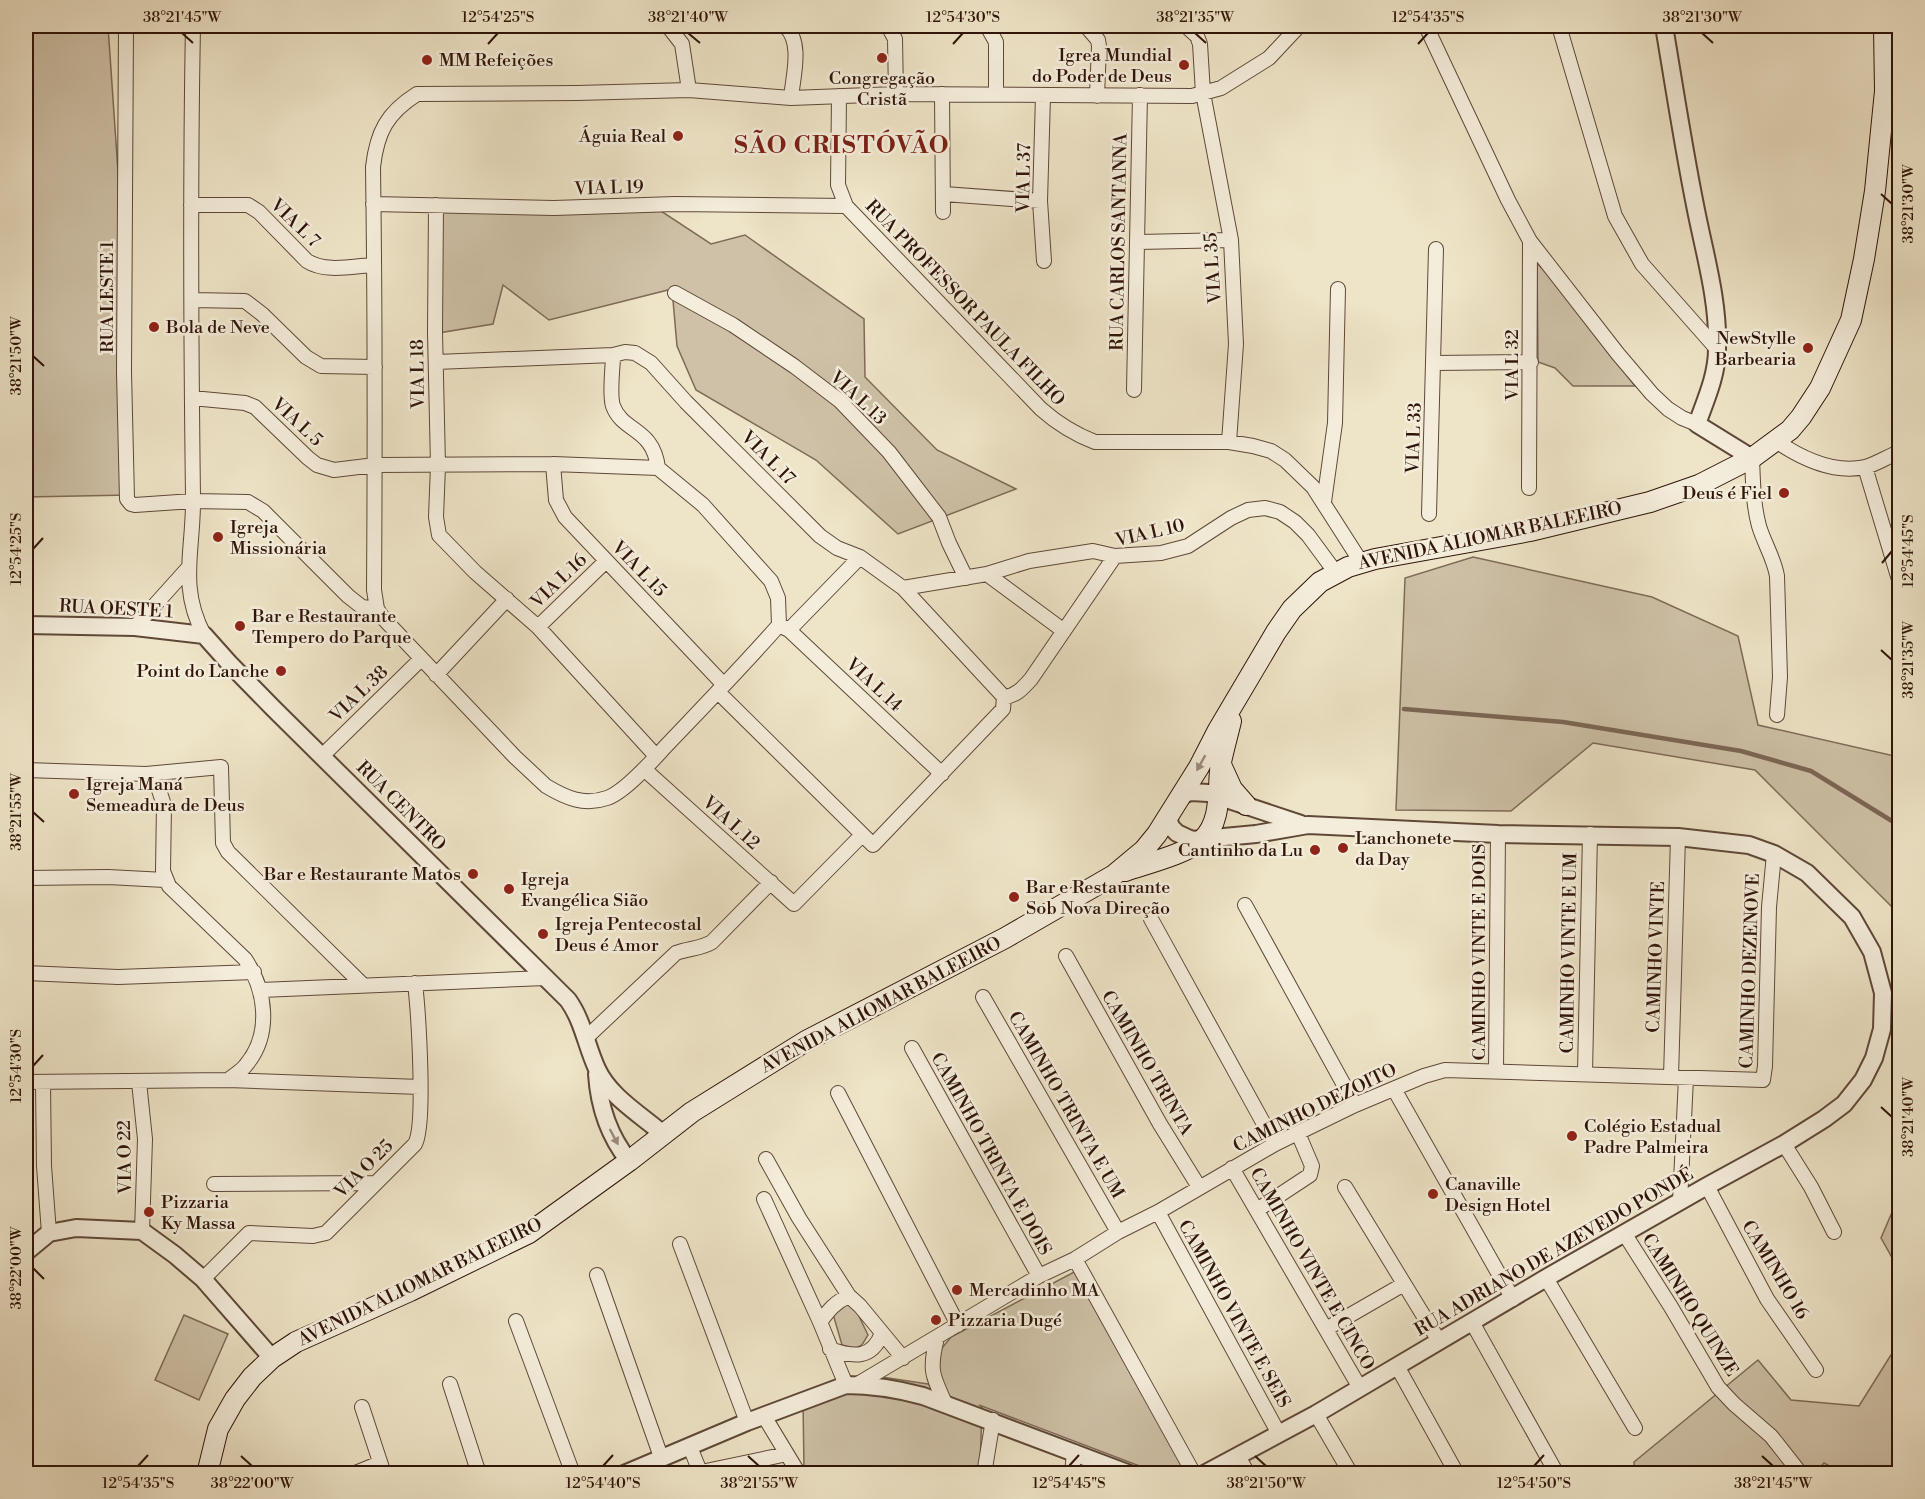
<svg xmlns="http://www.w3.org/2000/svg" width="1925" height="1499" viewBox="0 0 1925 1499" font-family="'Libre Bodoni',serif">
	<style>
		.green { fill: #cec1a7; stroke: #7e6a58; stroke-width: 1.5 }
		.lines { fill: none; stroke-linecap: round; stroke-linejoin: round }
		.stream { stroke: #7b6654; stroke-width: 4.5 }
		.minor-casing { stroke: #5f4838; stroke-width: 16 }
		.tertiary-casing { stroke: #5f4838; stroke-width: 20 }
		.secondary-casing { stroke: #2f1408; stroke-width: 22 }
		.minor { stroke: #f4eddb; stroke-width: 14 }
		.tertiary { stroke: #f4eddb; stroke-width: 16 }
		.secondary { stroke: #f4eddb; stroke-width: 20 }
		.oneway { fill: #9b8b7c }
		.ticks { fill: none; stroke: #2f1408; stroke-width: 2 }
		.poi-dot { fill: #8f2418; stroke: #f4eddb; stroke-width: 2 }
		.labels { text-anchor: middle; dominant-baseline: central; stroke-width: 5; stroke-linejoin: round; paint-order: stroke }
		.poi-label { font-size: 18px; fill: #2f1408; stroke: #f4eddb; text-anchor: start }
		.street-label { font-size: 18px; fill: #2f1408; stroke: #f4eddb }
		.district-label { font-size: 24px; font-weight: bold; letter-spacing: 1.5px; fill: #7a1f14; stroke: #f4eddb }
		.neatline { fill: none; stroke: #2f1408; stroke-width: 2 }
		.ticks-label { font-size: 15px; text-anchor: middle; fill: #2f1408 }
	</style>
	<rect width="100%" height="100%" fill="#eee4c7"/>
	<filter id="stains"><feTurbulence type="fractalNoise" baseFrequency=".00333" numOctaves="4"/><feColorMatrix values="0 0 0 0 .2 0 0 0 0 .09 0 0 0 0 .02 0 0 0 .5 -.17"/></filter>
	<radialGradient id="worn" r=".72"><stop offset=".6" stop-color="#630" stop-opacity="0"/><stop offset="1" stop-color="#630" stop-opacity=".3"/></radialGradient>
	<!-- green -->
	<path class="green" d="M26,26H108L128,318L130,495L26,497Z
		M439,201L661,211L711,244L745,235L864,319L865,377L937,450L1016,489L898,534L816,460L696,390L677,346L672,289L549,320L503,285L493,324L438,333Z
		M1537,263L1561,289L1635,386H1573L1555,368L1538,362Z
		M1473,557L1652,597L1738,636L1758,725L1899,757V914L1755,770L1593,743L1511,811L1396,810L1405,578Z
		M1899,1196V1270L1881,1238Z
		M1078,1270L1185,1471L1150,1470L979,1405L982,1407L980,1467L804,1470L803,1401L862,1374L928,1384L940,1389L938,1353L951,1337Z
		M848,1304L854,1306L868,1335L862,1345L854,1349L842,1345L833,1314L841,1306Z
		M184,1315L228,1334L199,1400L155,1380Z
		M1899,1342V1473H1842L1824,1463L1815,1473L1635,1474L1634,1462L1758,1360L1791,1400L1859,1406Z"/>
	<g class="lines">
		<!-- stream -->
		<path class="stream" d="M1404,709L1563,722L1741,751L1811,771L1900,826"/>
		<defs>
			<path id="minor" d="M126,26L124,372L127,499L131,504L135,505L193,501L248,502L263,511L348,596L362,607L377,609
				M193,26C190,183 191,340 193,497C194,549 178,586 204,635
				M668,26L682,44L689,90
				M785,26C803,42 793,76 791,98
				M888,26L895,39L896,94
				M987,26L996,42V94
				M1086,26L1098,40L1099,46L1097,96
				M1186,26L1197,36L1200,44L1203,93L1231,240L1236,344L1229,442
				M1426,26L1508,200L1530,241L1618,354L1652,394L1668,409L1682,418L1697,424
				M1559,26L1615,216L1642,264L1717,349
				M942,94L943,212
				M839,96L838,185L846,206L1041,409C1058,424 1074,434 1095,442H1229L1253,446L1271,451L1285,460L1313,487L1361,562
				M1043,96L1040,201L1044,261
				M944,194L1040,201
				M373,204L554,208L675,204L846,206
				M191,205H248L259,212L307,261C326,273 353,266 374,265
				M436,205L435,332L438,466L436,517L439,535L475,572L538,627L656,756
				M1138,242L1231,240
				M675,293L733,325L794,366L840,401L889,452L939,517L949,543L966,578
				M192,300L245,301L262,314L306,357L321,366L375,367
				M613,355C613,368 609,394 613,406C623,433 653,427 658,468
				M436,362L613,355L625,352L635,353L651,363L686,402L820,536L837,548L860,557L903,588L1004,697L1003,709L873,845L718,692
				M1434,363L1531,362
				M1134,390L1140,95
				M192,398L245,403L255,407L308,458L317,465L334,470L375,465L553,464L658,468L703,505L771,581L778,598L779,625C742,667 704,706 665,747C652,761 625,792 607,798C584,806 566,798 546,786L515,757L383,618L377,609L374,590C375,449 375,308 373,167C377,132 387,113 417,94L577,93L689,90L791,98L896,94L1192,96L1221,88L1269,58L1299,26
				M1776,441C1801,458 1833,474 1865,467C1877,464 1888,456 1900,452
				M1752,458C1753,481 1753,504 1759,526C1764,543 1774,558 1777,576L1780,677L1777,715
				M553,464L556,500L565,517L724,685
				M1865,467L1900,583
				M1529,488L1530,241
				M1324,502L1335,423L1338,289
				M1429,514L1436,249
				M987,574L1064,631
				M903,588L987,574L1029,561L1093,551L1115,556L1161,553L1188,546L1231,518L1248,510L1265,508L1280,512L1295,522L1308,535L1336,573
				M779,625L789,630L942,774
				M135,627L189,567
				M538,627L606,561
				M789,630L860,557
				M436,675L507,599
				M1004,697C1016,696 1023,688 1031,679L1115,556
				M322,756L421,659
				M644,769L794,904L862,835
				M26,770L146,774L221,767L223,843L228,852L364,986
				M146,774L157,784L164,805L163,871L169,886L245,959C266,990 272,1034 246,1065C242,1071 234,1075 228,1080
				M26,878L108,877L165,880
				M1245,905L1355,1105
				M1151,919L1275,1144
				M1066,956L1160,1124L1199,1187
				M26,973L118,977L254,972
				M261,990L546,978
				M983,997L1118,1232
				M586,1038L676,953C688,948 701,949 712,942L771,882
				M912,1048L1039,1276
				M1496,1071L1498,834
				M1585,1073L1590,834
				M1671,1077L1678,837
				M26,1082L228,1080L420,1087
				M139,1082L145,1139L142,1231
				M43,1083L44,1166L49,1233
				M1394,1089L1513,1299
				M838,1093L958,1325
				M1784,1144L1811,1187L1834,1232
				M766,1159L799,1218L849,1296
				M1232,1168L1360,1388
				M214,1184L375,1183
				M1707,1186L1767,1299L1816,1370
				M1345,1187L1439,1341
				M764,1199L820,1322L846,1385
				M1680,1202L1686,1078
				M1257,1210L1310,1175L1312,1166L1298,1133
				M1158,1212L1279,1434
				M1624,1233L1671,1307L1718,1387L1734,1404L1771,1436L1801,1474
				M680,1244L747,1422
				M1075,1259L1194,1474
				M597,1275L661,1457
				M1546,1278L1635,1428
				M203,1279L249,1233L313,1236L326,1233L415,1144C426,1125 418,1009 415,983
				M516,1321L573,1474
				M820,1322C829,1310 835,1302 849,1296L860,1306L903,1358
				M1472,1322L1557,1474
				M1326,1329L1404,1284
				M937,1338C929,1369 932,1375 945,1403
				M830,1349C853,1357 872,1360 882,1333
				M1397,1366L1457,1474
				M450,1384L479,1474
				M856,1385L1039,1276L1075,1259L1118,1232L1158,1212L1275,1144L1355,1105L1424,1076L1445,1070L1763,1080L1765,1066L1769,907L1774,854
				M362,1407L384,1474
				M1316,1414L1351,1474
				M764,1416L799,1474
				M690,1447L701,1474
				M1238,1456L1248,1474
				M701,1472L787,1454
				M353,1474L380,1463
				M984,1474L993,1420
				M1072,1474L1074,1452"/>
			<path id="tertiary" d="M1664,26C1674,85 1683,145 1695,205C1704,252 1719,301 1717,349C1717,375 1706,399 1697,424L1752,458
				M26,625L135,627L204,635L229,663L273,708L568,1000C583,1021 586,1045 597,1069C610,1097 640,1114 663,1134
				M1182,795L1191,792L1208,793L1301,824
				M1168,817L1171,827L1177,833L1192,840L1256,834L1308,825L1498,834L1678,837L1749,845L1774,854L1807,873L1852,917L1872,952L1883,993L1882,1029L1874,1058L1863,1080L1844,1104L1824,1119L1784,1144L1707,1186L1546,1278L1316,1414L1204,1474
				M597,1074C599,1105 609,1136 629,1161
				M26,1252L49,1233L76,1228L142,1231L175,1255L203,1279L272,1358
				M624,1474L747,1422L846,1385C872,1385 897,1389 923,1396L1130,1474"/>
			<path id="secondary" d="M1222,767L1232,789L1246,805
				M1125,871C1145,864 1186,854 1202,840C1223,821 1217,787 1221,762C1224,748 1228,734 1231,721
				M207,1474L218,1429L235,1399L252,1377L272,1358L296,1342L410,1291L529,1233L629,1161L692,1112L806,1041L1005,938L1114,875L1144,850L1157,834L1199,767L1218,730L1276,632L1292,609L1320,582L1348,567L1375,559L1530,531L1650,502L1699,485L1752,458L1790,430L1801,417L1820,388L1851,320L1864,259L1875,191L1885,91L1884,26"/>
		</defs>
		<!-- minor casing -->
		<use href="#minor" class="minor-casing"/>
		<!-- tertiary casing -->
		<use href="#tertiary" class="tertiary-casing"/>
		<!-- secondary casing -->
		<use href="#secondary" class="secondary-casing"/>
		<!-- minor -->
		<use href="#minor" class="minor"/>
		<!-- tertiary -->
		<use href="#tertiary" class="tertiary"/>
		<!-- secondary -->
		<use href="#secondary" class="secondary"/>
	</g>
	<!-- one-way arrows -->
	<defs><path id="oneway-solid" d="M-6-.8H1V-3.2L6.5 0L1 3.2V.8H-6Z" transform="scale(1.5)"/></defs>
	<g class="oneway">
		<use href="#oneway-solid" transform="translate(1201 763) rotate(119)"/>
		<use href="#oneway-solid" transform="translate(614 1137) rotate(62)"/>
	</g>
	<!-- ticks -->
	<path class="ticks" d="M182,33L193,43M688,33L700,43M1195,33L1206,43M1702,33L1713,43M488,44L498,33M953,44L963,33M1418,44L1428,33M1881,194L1892,204M33,356L44,366M33,549L43,538M1882,563L1892,551M1881,650L1892,660M33,812L44,822M33,1066L43,1055M1881,1107L1892,1117M33,1268L44,1279M241,1456L252,1466M748,1456L759,1466M1255,1456L1266,1466M1762,1456L1773,1466M138,1466L148,1455M603,1466L613,1455M1069,1466L1079,1455M1534,1466L1544,1455"/>
	<!-- markers -->
	<g class="poi-dot">
		<circle cx="882" cy="58" r="6"/>
		<circle cx="427" cy="60" r="6"/>
		<circle cx="1184" cy="65" r="6"/>
		<circle cx="678" cy="136" r="6"/>
		<circle cx="154" cy="327" r="6"/>
		<circle cx="1808" cy="348" r="6"/>
		<circle cx="1784" cy="493" r="6"/>
		<circle cx="218" cy="537" r="6"/>
		<circle cx="240" cy="626" r="6"/>
		<circle cx="281" cy="671" r="6"/>
		<circle cx="74" cy="794" r="6"/>
		<circle cx="1343" cy="848" r="6"/>
		<circle cx="1315" cy="850" r="6"/>
		<circle cx="473" cy="874" r="6"/>
		<circle cx="509" cy="889" r="6"/>
		<circle cx="1014" cy="897" r="6"/>
		<circle cx="543" cy="934" r="6"/>
		<circle cx="1572" cy="1136" r="6"/>
		<circle cx="1433" cy="1194" r="6"/>
		<circle cx="149" cy="1212" r="6"/>
		<circle cx="957" cy="1290" r="6"/>
		<circle cx="936" cy="1320" r="6"/>
	</g>
	<g class="labels">
		<!-- poi labels -->
		<g class="poi-label">
			<text x="1172" y="55" text-anchor="end">Igrea Mundial<tspan x="1172" dy="21">do Poder de Deus</tspan></text>
			<text x="439" y="60">MM Refeições</text>
			<text x="882" y="78" text-anchor="middle">Congregação<tspan x="882" dy="21">Cristã</tspan></text>
			<text x="666" y="136" text-anchor="end">Águia Real</text>
			<text x="166" y="327">Bola de Neve</text>
			<text x="1796" y="338" text-anchor="end">NewStylle<tspan x="1796" dy="21">Barbearia</tspan></text>
			<text x="1772" y="493" text-anchor="end">Deus é Fiel</text>
			<text x="230" y="527">Igreja<tspan x="230" dy="21">Missionária</tspan></text>
			<text x="252" y="616">Bar e Restaurante<tspan x="252" dy="21">Tempero do Parque</tspan></text>
			<text x="269" y="671" text-anchor="end">Point do Lanche</text>
			<text x="86" y="784">Igreja Maná<tspan x="86" dy="21">Semeadura de Deus</tspan></text>
			<text x="1355" y="838">Lanchonete<tspan x="1355" dy="21">da Day</tspan></text>
			<text x="1303" y="850" text-anchor="end">Cantinho da Lu</text>
			<text x="461" y="874" text-anchor="end">Bar e Restaurante Matos</text>
			<text x="521" y="879">Igreja<tspan x="521" dy="21">Evangélica Sião</tspan></text>
			<text x="1026" y="887">Bar e Restaurante<tspan x="1026" dy="21">Sob Nova Direção</tspan></text>
			<text x="555" y="924">Igreja Pentecostal<tspan x="555" dy="21">Deus é Amor</tspan></text>
			<text x="1584" y="1126">Colégio Estadual<tspan x="1584" dy="21">Padre Palmeira</tspan></text>
			<text x="1445" y="1184">Canaville<tspan x="1445" dy="21">Design Hotel</tspan></text>
			<text x="161" y="1202">Pizzaria<tspan x="161" dy="21">Ky Massa</tspan></text>
			<text x="969" y="1290">Mercadinho MA</text>
			<text x="948" y="1320">Pizzaria Dugé</text>
		</g>
		<!-- street labels -->
		<g class="street-label">
			<text transform="translate(1024 178) rotate(-89)">VIA L 37</text>
			<text transform="translate(609 188) rotate(-2)">VIA L 19</text>
			<text transform="translate(295 223) rotate(44)">VIA L 7</text>
			<text transform="translate(1119 242) rotate(-89)">RUA CARLOS SANTANNA</text>
			<text transform="translate(1213 268) rotate(-94)">VIA L 35</text>
			<text transform="translate(107 297) rotate(-90)">RUA LESTE 1</text>
			<text transform="translate(965 303) rotate(46)">RUA PROFESSOR PAULA FILHO</text>
			<text transform="translate(1512 365) rotate(-90)">VIA L 32</text>
			<text transform="translate(418 374) rotate(-91)">VIA L 18</text>
			<text transform="translate(858 398) rotate(43)">VIA L 13</text>
			<text transform="translate(297 422) rotate(43)">VIA L 5</text>
			<text transform="translate(1414 438) rotate(-88)">VIA L 33</text>
			<text transform="translate(768 458) rotate(45)">VIA L 17</text>
			<text transform="translate(1150 533) rotate(-13)">VIA L 10</text>
			<text transform="translate(1490 536) rotate(-12)">AVENIDA ALIOMAR BALEEIRO</text>
			<text transform="translate(639 569) rotate(46)">VIA L 15</text>
			<text transform="translate(559 581) rotate(-44)">VIA L 16</text>
			<text transform="translate(116 609) rotate(3)">RUA OESTE 1</text>
			<text transform="translate(874 685) rotate(43)">VIA L 14</text>
			<text transform="translate(359 694) rotate(-44)">VIA L 38</text>
			<text transform="translate(401 806) rotate(45)">RUA CENTRO</text>
			<text transform="translate(731 823) rotate(42)">VIA L 12</text>
			<text transform="translate(1479 952) rotate(-90)">CAMINHO VINTE E DOIS</text>
			<text transform="translate(1569 953) rotate(-89)">CAMINHO VINTE E UM</text>
			<text transform="translate(1656 957) rotate(-88)">CAMINHO VINTE</text>
			<text transform="translate(1750 971) rotate(-88)">CAMINHO DEZENOVE</text>
			<text transform="translate(881 1005) rotate(-28)">AVENIDA ALIOMAR BALEEIRO</text>
			<text transform="translate(1147 1063) rotate(60)">CAMINHO TRINTA</text>
			<text transform="translate(1066 1105) rotate(60)">CAMINHO TRINTA E UM</text>
			<text transform="translate(1315 1108) rotate(-26)">CAMINHO DEZOITO</text>
			<text transform="translate(991 1154) rotate(61)">CAMINHO TRINTA E DOIS</text>
			<text transform="translate(125 1157) rotate(-91)">VIA O 22</text>
			<text transform="translate(364 1169) rotate(-45)">VIA O 25</text>
			<text transform="translate(1554 1252) rotate(-30)">RUA ADRIANO DE AZEVEDO PONDÉ</text>
			<text transform="translate(1312 1269) rotate(60)">CAMINHO VINTE E CINCO</text>
			<text transform="translate(1775 1270) rotate(59)">CAMINHO 16</text>
			<text transform="translate(420 1282) rotate(-26)">AVENIDA ALIOMAR BALEEIRO</text>
			<text transform="translate(1690 1305) rotate(58)">CAMINHO QUINZE</text>
			<text transform="translate(1234 1314) rotate(61)">CAMINHO VINTE E SEIS</text>
		</g>
		<!-- district labels -->
		<g class="district-label">
			<text x="842" y="146">SÃO CRISTÓVÃO</text>
		</g>
	</g>
	<!-- margin -->
	<rect width="1925" height="1499" fill="none" stroke="#eee4c7" stroke-width="66"/>
	<rect x="33" y="33" width="1859" height="1433" class="neatline"/>
	<g class="ticks-label">
		<text x="182" y="22">38°21'45"W</text>
		<text x="498" y="22">12°54'25"S</text>
		<text x="688" y="22">38°21'40"W</text>
		<text x="963" y="22">12°54'30"S</text>
		<text x="1195" y="22">38°21'35"W</text>
		<text x="1428" y="22">12°54'35"S</text>
		<text x="1702" y="22">38°21'30"W</text>
		<text transform="translate(1908 204) rotate(-90)" y="5">38°21'30"W</text>
		<text transform="translate(16 356) rotate(-90)" y="5">38°21'50"W</text>
		<text transform="translate(16 549) rotate(-90)" y="5">12°54'25"S</text>
		<text transform="translate(1908 551) rotate(-90)" y="5">12°54'45"S</text>
		<text transform="translate(1908 660) rotate(-90)" y="5">38°21'35"W</text>
		<text transform="translate(16 812) rotate(-90)" y="5">38°21'55"W</text>
		<text transform="translate(16 1066) rotate(-90)" y="5">12°54'30"S</text>
		<text transform="translate(1908 1117) rotate(-90)" y="5">38°21'40"W</text>
		<text transform="translate(16 1268) rotate(-90)" y="5">38°22'00"W</text>
		<text x="138" y="1488">12°54'35"S</text>
		<text x="252" y="1488">38°22'00"W</text>
		<text x="603" y="1488">12°54'40"S</text>
		<text x="759" y="1488">38°21'55"W</text>
		<text x="1069" y="1488">12°54'45"S</text>
		<text x="1266" y="1488">38°21'50"W</text>
		<text x="1534" y="1488">12°54'50"S</text>
		<text x="1773" y="1488">38°21'45"W</text>
	</g>
	<rect width="100%" height="100%" filter="url(#stains)"/>
	<rect width="100%" height="100%" fill="url(#worn)"/>
</svg>
